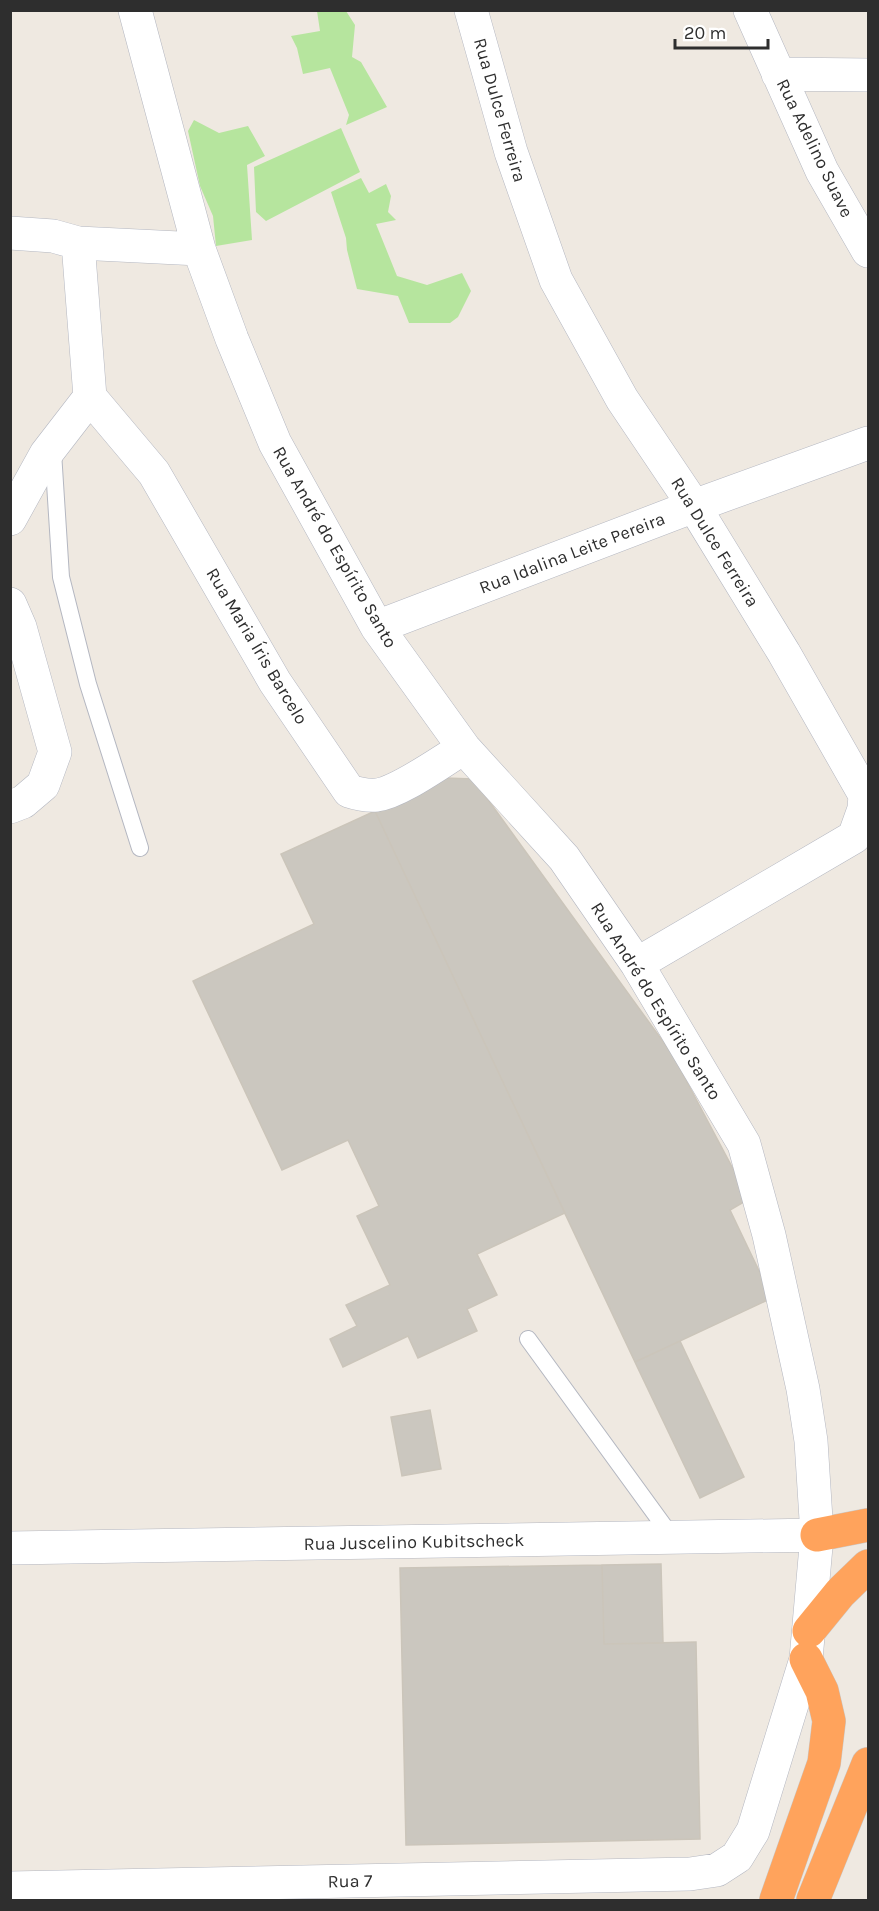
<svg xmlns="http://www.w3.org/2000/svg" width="879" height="1911" viewBox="0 0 879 1911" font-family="Karla,sans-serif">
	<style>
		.green { fill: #b6e59e }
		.building { fill: #cbc7bf; stroke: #cbc5ba; stroke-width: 1.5 }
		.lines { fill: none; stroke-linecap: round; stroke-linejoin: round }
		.lane-casing { stroke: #b4b7c1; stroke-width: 18 }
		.street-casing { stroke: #b4b7c1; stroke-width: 34 }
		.highway-casing { stroke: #c9c9c9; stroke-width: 34 }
		.lane { stroke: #fff; stroke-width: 16 }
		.street { stroke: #fff; stroke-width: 33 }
		.highway { stroke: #ffa35c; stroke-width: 33 }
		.labels { text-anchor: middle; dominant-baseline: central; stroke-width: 4.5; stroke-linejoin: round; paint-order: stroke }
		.street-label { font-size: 18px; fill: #2e2e2e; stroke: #fff }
	</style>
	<rect width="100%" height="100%" fill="#efe9e1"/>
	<!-- green -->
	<path class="green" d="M317,11H346L355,25L352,57L361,62L387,107L346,125L349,115L330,68L303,74L297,48L291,36L320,31Z
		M194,120L219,133L248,126L265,156L247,165L252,240L216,246L213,216L200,186L188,131Z
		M341,128L360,172L266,221L256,212L254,167Z
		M361,178L369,193L386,184L391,196L388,212L396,220L376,224L397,276L427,285L462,273L471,291L458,317L450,323H409L398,296L357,289L347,250L346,238L331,192Z"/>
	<!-- building -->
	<path class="building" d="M445,778L473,779L672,1054L749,1199L730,1210L772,1298L635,1362L375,811Z
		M375,811L565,1213L477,1254L497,1295L467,1309L477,1331L418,1358L408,1336L343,1367L330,1339L357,1326L346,1305L390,1285L357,1216L379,1206L348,1140L282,1170L193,981L314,924L281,854Z
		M680,1341L744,1477L700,1498L635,1362Z
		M430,1410L441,1469L402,1476L391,1417Z
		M661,1564L663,1643L604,1644L602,1565Z
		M602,1565L604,1644L696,1642L700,1839L406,1845L400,1568Z"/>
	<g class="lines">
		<defs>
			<path id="lane" d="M53,452L61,577L88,684L140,848
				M528,1339L672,1537"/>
			<path id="street" d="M471,10L511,152L556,280L622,399L694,506L784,653L865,795L864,809L854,837L637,964
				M750,10L822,171L868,251
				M778,74L868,75
				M10,233L53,236L78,243L199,249
				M90,397L154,473L275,682L349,791C358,794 366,796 377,795C400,792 443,760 464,748
				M10,519L46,454L90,397L78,243
				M10,604L20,627L55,752L43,785L23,802L10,807
				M377,627L694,506L868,443
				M10,1548L817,1535
				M10,1888L690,1874L717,1870L737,1857L753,1831L806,1659L817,1535L811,1441L803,1389L769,1235L744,1144L637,964L564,858L464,748L377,627L275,443L232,339L199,249L135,10"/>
			<path id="highway" d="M817,1535L868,1525
				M809,1631L840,1593L868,1566
				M776,1900L824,1763L829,1721L822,1691L806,1659
				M813,1900L868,1764"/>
		</defs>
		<!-- lane casing -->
		<use href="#lane" class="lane-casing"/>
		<!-- street casing -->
		<use href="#street" class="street-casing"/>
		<!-- highway casing -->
		<use href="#highway" class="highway-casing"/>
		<!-- lane -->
		<use href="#lane" class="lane"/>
		<!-- street -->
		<use href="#street" class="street"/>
		<!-- highway -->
		<use href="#highway" class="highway"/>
	</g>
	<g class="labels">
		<!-- street labels -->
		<g class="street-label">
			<text transform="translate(500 110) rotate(74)">Rua Dulce Ferreira</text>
			<text transform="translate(815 148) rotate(64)">Rua Adelino Suave</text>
			<text transform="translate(715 542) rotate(58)">Rua Dulce Ferreira</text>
			<text transform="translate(335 547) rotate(60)">Rua André do Espírito Santo</text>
			<text transform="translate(572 553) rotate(-21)">Rua Idalina Leite Pereira</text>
			<text transform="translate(257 646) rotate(59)">Rua Maria Íris Barcelo</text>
			<text transform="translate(656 1001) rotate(58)">Rua André do Espírito Santo</text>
			<text transform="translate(414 1542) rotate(-1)">Rua Juscelino Kubitscheck</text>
			<text transform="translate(350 1881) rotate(-1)">Rua 7</text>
		</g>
	</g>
	<!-- border -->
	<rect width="879" height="1911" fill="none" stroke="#2e2e2e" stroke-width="24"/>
	<!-- scale -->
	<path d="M675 39v9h93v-9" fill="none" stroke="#2e2e2e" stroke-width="3"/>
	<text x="684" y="39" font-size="18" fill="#2e2e2e" stroke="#ffffff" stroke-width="4.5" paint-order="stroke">20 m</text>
</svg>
